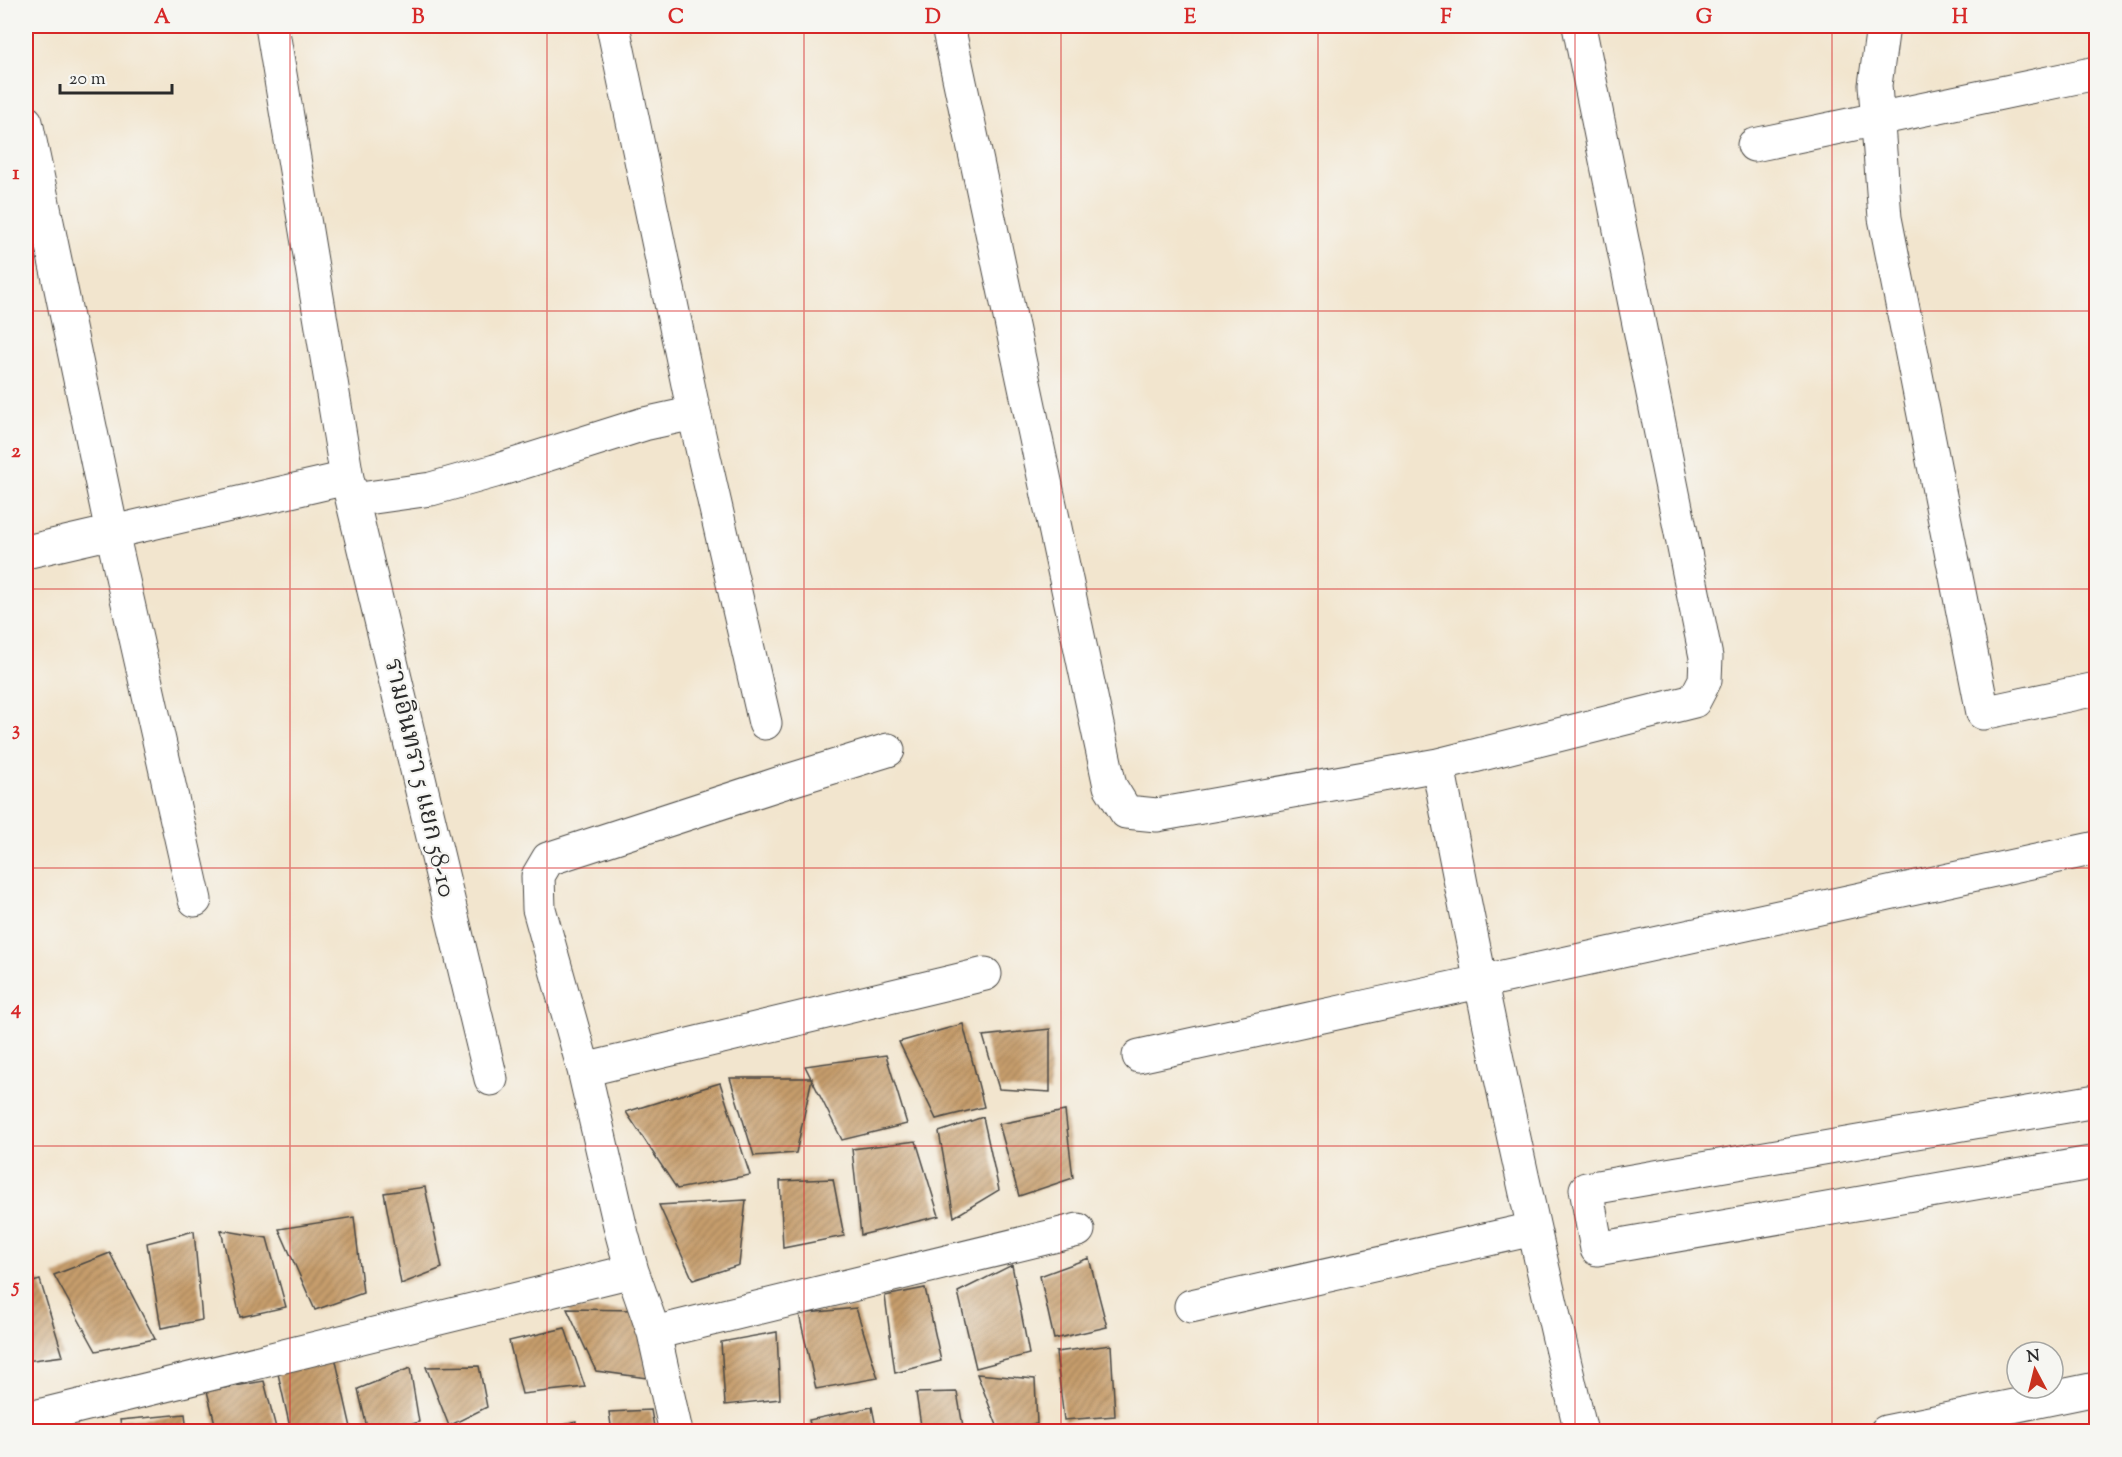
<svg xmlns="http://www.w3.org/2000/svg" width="2122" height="1457" viewBox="0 0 2122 1457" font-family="'Sorts Mill Goudy','Noto Serif Thai',serif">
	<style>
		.building { fill: url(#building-hatch) }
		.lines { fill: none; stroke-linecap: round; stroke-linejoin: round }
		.street-casing { stroke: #494743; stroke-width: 35 }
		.street { stroke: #fff; stroke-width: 33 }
		.grid { fill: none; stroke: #d62828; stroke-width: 1.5; stroke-opacity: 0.55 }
		.labels { text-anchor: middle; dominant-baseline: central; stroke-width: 4.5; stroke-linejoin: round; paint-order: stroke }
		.street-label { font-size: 26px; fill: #2b2b2b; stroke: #f6f6f2 }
		.neatline { fill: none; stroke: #d62828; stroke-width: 2 }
		.grid-label { font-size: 20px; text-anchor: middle; font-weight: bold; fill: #d62828 }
	</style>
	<defs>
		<pattern id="building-hatch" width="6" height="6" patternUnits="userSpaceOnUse" patternTransform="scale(1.5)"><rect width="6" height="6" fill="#c69d6c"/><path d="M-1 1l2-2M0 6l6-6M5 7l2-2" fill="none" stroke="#a18059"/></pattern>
	</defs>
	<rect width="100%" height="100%" fill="#f6f6f2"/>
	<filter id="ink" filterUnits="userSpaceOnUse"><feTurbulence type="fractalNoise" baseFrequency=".0167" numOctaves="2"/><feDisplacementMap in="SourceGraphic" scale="12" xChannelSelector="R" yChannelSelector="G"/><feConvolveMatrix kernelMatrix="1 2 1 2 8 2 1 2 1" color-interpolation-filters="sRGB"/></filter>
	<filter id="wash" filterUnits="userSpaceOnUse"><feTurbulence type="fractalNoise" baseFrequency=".008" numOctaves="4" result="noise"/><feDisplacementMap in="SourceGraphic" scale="24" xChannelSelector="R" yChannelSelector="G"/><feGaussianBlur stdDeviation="1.35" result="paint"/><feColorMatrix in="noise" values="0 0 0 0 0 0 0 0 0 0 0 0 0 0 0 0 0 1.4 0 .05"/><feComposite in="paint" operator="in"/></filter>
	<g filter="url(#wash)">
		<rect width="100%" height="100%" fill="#f2e5ce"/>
		<g id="blocks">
			<!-- building -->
			<path class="building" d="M963,1024L984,1107L936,1119L899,1042Z
				M1050,1029V1092L999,1089L983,1036Z
				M886,1055L907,1124L842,1140L805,1066Z
				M730,1078H812L796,1153L754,1156Z
				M720,1083L750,1175L677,1189L626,1112Z
				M1065,1111L1073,1178L1019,1196L999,1124Z
				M983,1117L999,1190L954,1217L939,1132Z
				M916,1141L939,1216L861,1235L852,1149Z
				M833,1179L844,1236L783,1248L780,1181Z
				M425,1187L442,1268L401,1284L384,1193Z
				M746,1200L739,1265L693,1280L659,1205Z
				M354,1217L363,1293L315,1310L279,1229Z
				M221,1230L267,1238L286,1307L240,1317Z
				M194,1231L202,1320L161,1328L147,1243Z
				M110,1253L155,1339L96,1351L54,1275Z
				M1089,1258L1107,1327L1054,1339L1040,1276Z
				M1012,1265L1029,1354L976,1368L958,1292Z
				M40,1280L63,1356L26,1361V1284Z
				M925,1288L941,1361L895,1373L885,1296Z
				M856,1308L878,1378L816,1389L799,1314Z
				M567,1309L638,1310L648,1378L596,1371Z
				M565,1328L585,1387L522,1394L509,1341Z
				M777,1332L780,1399L725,1405L721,1342Z
				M1111,1345L1115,1416L1064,1420L1056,1352Z
				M335,1357L352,1432H291L277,1369Z
				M479,1366L487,1407L449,1426L426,1367Z
				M410,1368L419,1422L388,1432H368L358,1389Z
				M977,1374L1035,1379L1037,1424L998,1428Z
				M264,1381L277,1432H217L207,1391Z
				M957,1392L964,1432H922L916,1393Z
				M872,1407L877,1432H812L809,1420Z
				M651,1410L655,1432H612L609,1412Z
				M185,1414L187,1432H122L120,1420Z
				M576,1422L579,1432H540V1431Z
				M731,1428L797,1430V1432H732Z"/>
		</g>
	</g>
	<g filter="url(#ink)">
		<use href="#blocks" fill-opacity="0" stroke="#494743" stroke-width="1.5"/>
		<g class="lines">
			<defs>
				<path id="street" d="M272,26L347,478L491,1079
					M613,26L694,413L765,723
					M948,26L1110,786L1126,812L1157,815L1438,765L1694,701L1705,680L1706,657L1579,26
					M1883,26L1875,85L1885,218L1983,713L2096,689
					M26,122L112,532L195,900
					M1754,145L2096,73
					M353,500L431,489L495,471L644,424L694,413
					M26,552L347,478
					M1438,765C1480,988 1528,1210 1581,1432
					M1139,1056C1458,986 1778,919 2096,848
					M584,1070L985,974
					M2096,1101L1586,1189L1597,1249L2096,1162
					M1191,1306L1533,1229
					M654,1333L1078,1230
					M26,1419L632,1271
					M676,1432L654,1333L632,1271L622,1234L584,1070L539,909L538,876L548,859L781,783L888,750
					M1886,1432L2096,1389"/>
			</defs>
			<!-- street casing -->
			<use href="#street" class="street-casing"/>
			<!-- street -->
			<use href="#street" class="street"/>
		</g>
	</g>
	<!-- grid -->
	<path class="grid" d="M290,26V1432M547,26V1432M804,26V1432M1061,26V1432M1318,26V1432M1575,26V1432M1832,26V1432M26,311H2096M26,589H2096M26,868H2096M26,1146H2096"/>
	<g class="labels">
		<!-- street labels -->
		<g class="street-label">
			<text transform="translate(419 778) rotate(77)">รามอินทรา 5 แยก 58-10</text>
		</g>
	</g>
	<!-- margin -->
	<rect width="2122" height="1457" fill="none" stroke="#f6f6f2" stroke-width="66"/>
	<!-- north arrow -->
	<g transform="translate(2035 1370) rotate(353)"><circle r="28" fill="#f6f6f2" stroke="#a5a5a2" stroke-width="1.5"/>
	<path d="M0-4.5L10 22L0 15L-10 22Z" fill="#c8321e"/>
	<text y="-9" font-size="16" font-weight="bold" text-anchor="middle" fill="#2b2b2b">N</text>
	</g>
	<!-- scale -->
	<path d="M60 84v9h112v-9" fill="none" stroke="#2b2b2b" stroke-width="3"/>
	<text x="69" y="84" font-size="18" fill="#2b2b2b" stroke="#f6f6f2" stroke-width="4.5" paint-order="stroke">20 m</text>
	<rect x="33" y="33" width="2056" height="1391" class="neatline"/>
	<g class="grid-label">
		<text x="162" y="23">A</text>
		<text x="418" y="23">B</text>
		<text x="676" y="23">C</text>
		<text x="933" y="23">D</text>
		<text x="1190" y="23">E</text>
		<text x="1446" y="23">F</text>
		<text x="1704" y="23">G</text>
		<text x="1960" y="23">H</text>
		<text x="16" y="179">1</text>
		<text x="16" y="457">2</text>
		<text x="16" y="735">3</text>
		<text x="16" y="1014">4</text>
		<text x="16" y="1292">5</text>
	</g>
</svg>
